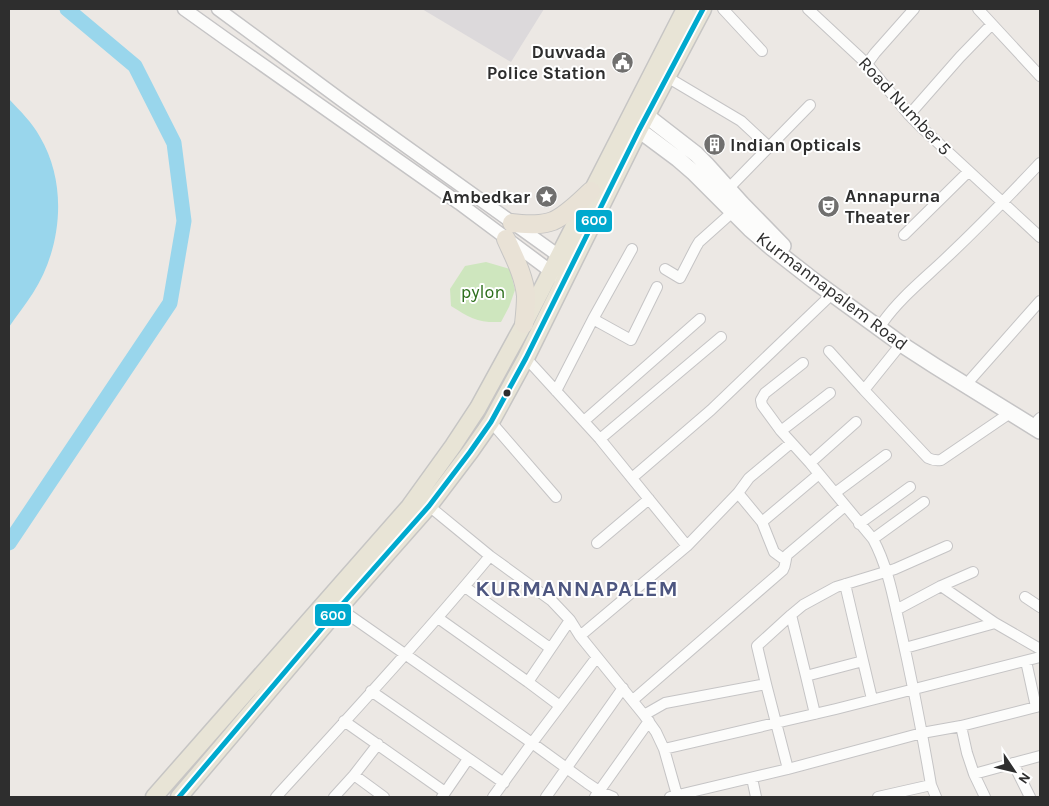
<svg xmlns="http://www.w3.org/2000/svg" width="1049" height="806" viewBox="0 0 1049 806" font-family="Karla,sans-serif">
	<style>
		.industrial { fill: #dcd9db }
		.green { fill: #cee6be }
		.water { fill: #99d6ec }
		.lines { fill: none; stroke-linecap: round; stroke-linejoin: round }
		.river { stroke: #99d6ec; stroke-width: 15 }
		.minor-casing { stroke: #c5c4c5; stroke-width: 12 }
		.tertiary-casing { stroke: #c5c4c5; stroke-width: 15 }
		.secondary-casing { stroke: #c5c4c5; stroke-width: 18 }
		.primary-casing { stroke: #c6c5c4; stroke-width: 19 }
		.trunk-casing { stroke: #c6c5c4; stroke-width: 20 }
		.minor { stroke: #fcfcfb; stroke-width: 10 }
		.tertiary { stroke: #fcfcfb; stroke-width: 12 }
		.secondary { stroke: #fcfcfb; stroke-width: 15 }
		.primary { stroke: #e8e4d6; stroke-width: 16 }
		.trunk { stroke: #e9e2d6; stroke-width: 18 }
		.bus-1-casing { stroke: #fff; stroke-width: 9 }
		.bus-1 { stroke: #00a9ce; stroke-width: 5 }
		.bus-dot { fill: #2e2e2e; stroke: #fff; stroke-width: 2 }
		.labels { text-anchor: middle; dominant-baseline: central; stroke-width: 4; stroke-linejoin: round; paint-order: stroke }
		.poi-label { font-size: 18px; font-weight: bold; fill: #2e2e2e; stroke: #fff; text-anchor: end }
		.street-label { font-size: 18px; fill: #2e2e2e; stroke: #fff }
		.park-label { font-size: 18px; fill: #2c6e1b; stroke: #fff }
		.district-label { font-size: 22px; font-weight: bold; letter-spacing: 1px; fill: #4d5680; stroke: #fff }
		.line-badge { stroke: #fff; stroke-width: 2 }
		.badge-label { font-size: 14px; text-anchor: middle; font-weight: bold; fill: #fff }
	</style>
	<rect width="100%" height="100%" fill="#ece8e4"/>
	<!-- industrial -->
	<path class="industrial" d="M422,9H544L511,62Z"/>
	<!-- green -->
	<path class="green" d="M486,262L510,269L515,290L509,307L501,322C478,323 470,318 451,306L450,289L465,266Z"/>
	<!-- water -->
	<path class="water" d="M9,99C20,111 32,122 40,137C68,184 62,248 33,293C26,304 17,315 9,327Z"/>
	<g class="lines">
		<!-- river -->
		<path class="river" d="M9,543L170,303L184,221L174,143L135,66L67,9"/>
		<defs>
			<path id="minor" d="M723,9L762,51
				M808,9L867,64L909,115L921,127L1040,237
				M978,9L1040,76
				M867,64L875,53L914,9
				M667,77L741,121L769,147
				M909,115L960,57L992,24
				M728,189L810,105
				M904,235L968,172
				M665,269L680,278L696,247L699,242L737,208
				M593,319L631,340L657,287
				M883,322C900,298 924,279 945,259C978,228 1009,196 1040,163
				M829,351L864,390L928,458C932,460 935,461 941,460L1010,413
				M526,358L600,439L687,546L580,636
				M803,363L765,393L761,400L762,405L781,431L810,463L873,539C888,567 893,597 900,627C912,680 922,732 931,785
				M971,379L1040,301
				M864,390L901,344
				M556,391L593,319L632,249
				M1038,420L1040,418
				M584,421L700,319
				M491,422L556,497
				M781,431L830,393
				M600,439L721,337
				M810,463L856,422
				M632,478L711,410L832,294
				M738,493L762,522L774,552L785,560
				M835,493L886,455
				M429,506L490,556L552,601L570,620L580,636L644,715L656,732L664,749L677,795
				M762,522L819,474
				M859,524L910,487
				M873,539L924,502
				M597,543L649,499
				M687,546L738,493L749,478L791,443
				M941,586L995,623L1040,649
				M465,587L550,648
				M1025,597L1040,607
				M339,608L532,743L587,783L599,791L613,797
				M896,610L941,586L973,572
				M791,615L806,676L863,661L845,584
				M438,618L528,682L560,706
				M905,648L995,623
				M863,661L872,699
				M1026,661L1036,707
				M806,676L815,714
				M528,682L570,620
				M766,684L788,769
				M371,691L504,783
				M633,700L783,570C786,565 785,560 787,555L845,506
				M644,715L665,703L766,684L757,646L791,615L803,605L836,587L895,569L947,546
				M344,721L445,792
				M961,726L967,753L974,774L985,797
				M664,749L836,709L1040,657
				M1013,763L1030,797
				M974,774L1040,756
				M354,775L384,797
				M752,778L756,797
				M276,797C348,718 421,639 490,556
				M334,797L354,775L378,744
				M442,797L468,759
				M493,797L532,743L597,657
				M546,797L623,688
				M595,797L649,721
				M670,797L788,769L922,733L961,726L1040,706
				M878,797L931,785L936,797"/>
			<path id="tertiary" d="M184,9L226,39L459,203L557,276
				M218,9L344,102L566,261"/>
			<path id="secondary" d="M647,116L696,154L706,164L742,204L783,246
				M639,130L678,159L693,172L750,229L772,248L813,280L901,344L935,366L1040,431"/>
			<path id="primary" d="M154,797L409,507L453,446L478,408L524,324L685,9
				M179,797L339,608L429,506L470,452L491,422L526,358L564,281L639,130L703,9"/>
			<path id="trunk" d="M512,223C525,224 540,226 553,221C567,215 580,201 591,191
				M506,239C514,257 524,275 526,296C526,305 525,315 524,324"/>
		</defs>
		<!-- minor casing -->
		<use href="#minor" class="minor-casing"/>
		<!-- tertiary casing -->
		<use href="#tertiary" class="tertiary-casing"/>
		<!-- secondary casing -->
		<use href="#secondary" class="secondary-casing"/>
		<!-- primary casing -->
		<use href="#primary" class="primary-casing"/>
		<!-- trunk casing -->
		<use href="#trunk" class="trunk-casing"/>
		<!-- minor -->
		<use href="#minor" class="minor"/>
		<!-- tertiary -->
		<use href="#tertiary" class="tertiary"/>
		<!-- secondary -->
		<use href="#secondary" class="secondary"/>
		<!-- primary -->
		<use href="#primary" class="primary"/>
		<!-- trunk -->
		<use href="#trunk" class="trunk"/>
		<defs>
			<path id="bus-1" d="M179,797L339,608L429,506L470,452L491,422L526,358L639,130L703,9"/>
		</defs>
		<!-- bus-1 casing -->
		<use href="#bus-1" class="bus-1-casing"/>
		<!-- bus-1 -->
		<use href="#bus-1" class="bus-1"/>
	</g>
	<!-- icons -->
	<defs>
		<symbol id="civic-disc" viewBox="-11 -11 22 22"><circle r="9.5" fill="#706f6e" stroke="#fff"/><path d="M-.6-6.5H3V-4.5H.6V-3L4-1V1h2V6H-6V1h2V-1L-.6-3ZM-1.2 2.5V6h2.4V2.5Z" fill="#fff"/></symbol>
		<symbol id="building-disc" viewBox="-11 -11 22 22"><circle r="9.5" fill="#706f6e" stroke="#fff"/><path d="M-4-6H4V6H1V3H-1V6H-4ZM-2.5-4.3h1.7v1.8h-1.7ZM.8-4.3h1.7v1.8H.8ZM-2.5-1h1.7V.8h-1.7ZM.8-1h1.7V.8H.8Z" fill="#fff"/></symbol>
		<symbol id="sight-disc" viewBox="-11 -11 22 22"><circle r="9.5" fill="#706f6e" stroke="#fff"/><path d="M0-6L1.8-2.2L6-1.7L2.9 1.2L3.7 5.4L0 3.3L-3.7 5.4L-2.9 1.2L-6-1.7L-1.8-2.2Z" fill="#fff"/></symbol>
		<symbol id="theatre-disc" viewBox="-11 -11 22 22"><circle r="9.5" fill="#706f6e" stroke="#fff"/><path d="M-5-5.5Q0-4 5-5.5V0Q5 5 0 6Q-5 5-5 0ZM-3.3-2.5H-1v1.5H-3.3ZM1-2.5H3.3v1.5H1ZM-2.8 1Q0 5.5 2.8 1Z" fill="#fff"/></symbol>
	</defs>
	<g fill-rule="evenodd">
		<use href="#civic-disc" x="610" y="50" width="25" height="25"/>
		<use href="#building-disc" x="702" y="132" width="25" height="25"/>
		<use href="#sight-disc" x="534" y="184" width="25" height="25"/>
		<use href="#theatre-disc" x="816" y="194" width="25" height="25"/>
	</g>
	<!-- markers -->
	<circle class="bus-dot" cx="507" cy="393" r="4.5"/>
	<g class="labels">
		<!-- poi labels -->
		<g class="poi-label">
			<text x="606" y="52">Duvvada<tspan x="606" dy="21">Police Station</tspan></text>
			<text x="730" y="145" text-anchor="start">Indian Opticals</text>
			<text x="845" y="196" text-anchor="start">Annapurna<tspan x="845" dy="21">Theater</tspan></text>
			<text x="530" y="197">Ambedkar</text>
		</g>
		<!-- street labels -->
		<g class="street-label">
			<text transform="translate(905 106) rotate(47)">Road Number 5</text>
			<text transform="translate(832 291) rotate(37)">Kurmannapalem Road</text>
		</g>
		<!-- park labels -->
		<g class="park-label">
			<text x="483" y="292">pylon</text>
		</g>
		<!-- district labels -->
		<g class="district-label">
			<text x="577" y="589">KURMANNAPALEM</text>
		</g>
	</g>
	<g class="line-badge">
		<rect x="575" y="209" width="38" height="24" rx="5" fill="#00a9ce"/>
		<rect x="314" y="603" width="38" height="24" rx="5" fill="#00a9ce"/>
	</g>
	<g class="badge-label">
		<text x="594" y="225">600</text>
		<text x="333" y="620">600</text>
	</g>
	<!-- border -->
	<rect width="1049" height="806" fill="none" stroke="#2e2e2e" stroke-width="20"/>
	<!-- north arrow -->
	<g transform="translate(1014 771) rotate(125)" stroke="#ffffff" stroke-width="4" paint-order="stroke">
	<path d="M0-4L9 19L0 12L-9 19Z" fill="#2e2e2e"/>
	<text y="-8" font-size="14" font-weight="bold" text-anchor="middle" fill="#2e2e2e">N</text>
	</g>
</svg>
